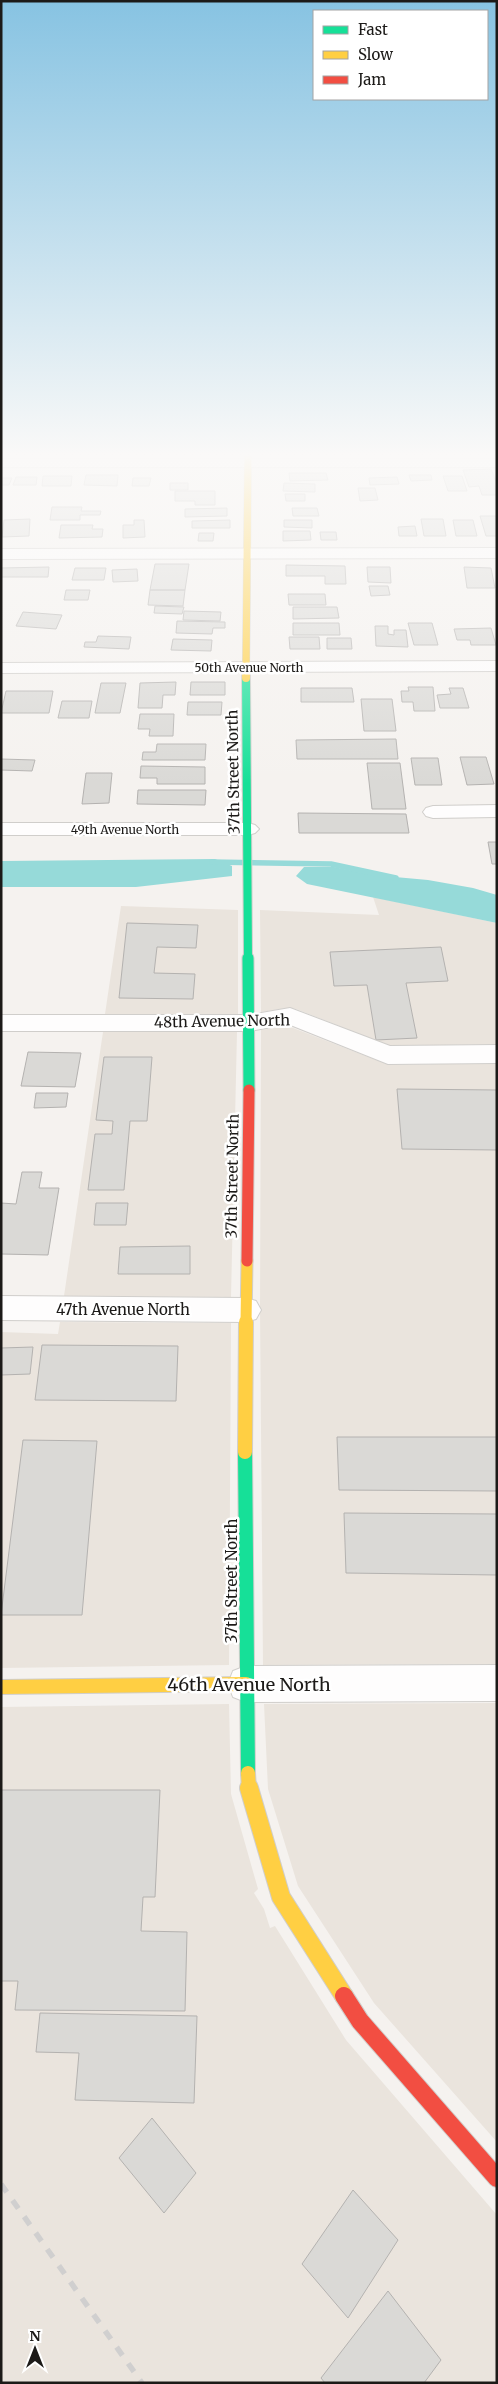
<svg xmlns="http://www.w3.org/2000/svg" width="498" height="2384" viewBox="0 0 498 2384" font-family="Merriweather,serif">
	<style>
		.built { fill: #eae4dd }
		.water { fill: #96dad9 }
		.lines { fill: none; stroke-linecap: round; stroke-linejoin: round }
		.stream { stroke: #96dad9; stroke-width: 5.5 }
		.building { fill: #dad9d6; stroke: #b4b2b0 }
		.street-casing { stroke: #d0cecb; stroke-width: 2 }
		.fast-far2-casing { stroke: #d0cecb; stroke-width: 10 }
		.fast-far1-casing { stroke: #d0cecb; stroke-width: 13 }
		.fast-casing { stroke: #d0cecb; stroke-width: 16 }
		.slow-far4-casing { stroke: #d0cecb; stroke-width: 8 }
		.slow-far3-casing { stroke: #d0cecb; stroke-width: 10 }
		.slow-far2-casing { stroke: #d0cecb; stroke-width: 13 }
		.slow-far1-casing { stroke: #d0cecb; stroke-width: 16 }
		.slow-casing { stroke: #d0cecb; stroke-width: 20 }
		.jam-far1-casing { stroke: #d0cecb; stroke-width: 13 }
		.jam-casing { stroke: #d0cecb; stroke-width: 20 }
		.street { fill: #fefdfd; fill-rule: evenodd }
		.fast-far2 { stroke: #16e098; stroke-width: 8 }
		.fast-far1 { stroke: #16e098; stroke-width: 11 }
		.fast { stroke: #16e098; stroke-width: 14 }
		.slow-far4 { stroke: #ffcf43; stroke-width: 7 }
		.slow-far3 { stroke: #ffcf43; stroke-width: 8 }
		.slow-far2 { stroke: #ffcf43; stroke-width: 11 }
		.slow-far1 { stroke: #ffcf43; stroke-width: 14 }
		.slow { stroke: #ffcf43; stroke-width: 18 }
		.jam-far1 { stroke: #f24e42; stroke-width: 11 }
		.jam { stroke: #f24e42; stroke-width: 18 }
		.rail { stroke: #d0cfcf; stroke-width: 5.5; stroke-dasharray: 10 10; stroke-linecap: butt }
		.labels { text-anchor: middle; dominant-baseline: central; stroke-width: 5; stroke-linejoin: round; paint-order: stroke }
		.far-street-label { font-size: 12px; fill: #1c1a18; stroke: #fff }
		.street-label { font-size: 15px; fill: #1c1a18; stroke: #fff }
		.near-street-label { font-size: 18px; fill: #1c1a18; stroke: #fff }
	</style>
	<rect width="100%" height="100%" fill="#f5f2ef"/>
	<!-- built -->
	<path class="built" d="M373,897L497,923V1044L390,1046L296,1009L287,1008L261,1012L260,910L379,915Z
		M121,906L238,910V1014H105Z
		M288,1026L389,1065L497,1063V1664L263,1665L260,1310L261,1030Z
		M103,1032H237L231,1297L64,1296Z
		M60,1322L231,1323L229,1665L1,1668V1332L58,1334Z
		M497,1703V2142L374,2003L298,1886L268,1789L264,1704Z
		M229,1704L231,1794L258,1889L254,1893L264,1909L270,1928L275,1926L346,2040L497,2215V2383H1V1707Z"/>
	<!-- water -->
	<path class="water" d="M215,859L232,866V876L136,887H1V861Z
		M304,867H334L373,875L428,880L473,888L497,895V923L307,884L296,876Z"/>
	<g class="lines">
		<!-- stream -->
		<path class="stream" d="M212,862L331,864L396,878"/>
	</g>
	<!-- building -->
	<path class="building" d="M284,451H316L317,453H284Z
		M491,469L497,484V495H482L479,486L469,487L463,470Z
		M289,473H326L328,480L290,481Z
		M86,475H118L117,486L84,485Z
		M409,475H431L432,480L411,481Z
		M43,476H72L71,486H42Z
		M443,476H462L467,491H448Z
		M16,477H37L36,485H13Z
		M397,477L399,484L370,485L369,478Z
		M1,478H12L9,485H1Z
		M133,478H151L149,486H132Z
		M170,483H188V490H170Z
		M284,483L315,484V492L283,491Z
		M358,488H375L378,500L360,501Z
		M175,491H215V505H195V501H175Z
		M285,494H305V501H286Z
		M52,507H82L81,511H101L100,515H80V520H50Z
		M227,508V516L185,517V509Z
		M292,508H317L319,516H293Z
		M480,516H497V536H486Z
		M30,519L29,536L2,537L4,520Z
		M421,519H443L446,536H424Z
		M134,520H144L145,537L123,538V525H134Z
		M230,520V528H192V521Z
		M284,520H312V528L284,527Z
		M453,520H473L477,536H456Z
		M61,525H93L92,529H103L102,537L59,538Z
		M415,526L417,536H399L398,527Z
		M283,531H310L311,540L283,541Z
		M320,532H336L337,540H321Z
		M199,533H214L213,541H198Z
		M155,564H189L185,590H150Z
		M286,565L345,566L346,584H325V576H286Z
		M49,567L48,577H1V568Z
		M367,567H390L391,583L368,582Z
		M464,567L491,568L495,588H467Z
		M75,568H106L104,580H72Z
		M137,569L138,581L113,582L112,570Z
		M369,586H388L390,595L371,596Z
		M66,590H90L88,600H64Z
		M150,590H185L183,606L148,605Z
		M288,594H325L326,605H289Z
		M155,606L184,607L182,614L154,613Z
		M293,607H337L339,618L293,619Z
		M184,611L221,612L220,621L183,620Z
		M23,612L62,615L56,629L16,626Z
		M177,621L225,622V628H213L212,634L176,633Z
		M293,623H339L340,635H293Z
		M408,623H432L438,645H414Z
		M375,626H388V634L394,635V630H406L408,647L376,646Z
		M491,628L496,645H471L470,640H457L454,629Z
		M98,636L131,637L129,649L84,647L85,642H96Z
		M289,637H319L320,649H290Z
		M327,638H351L352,649H327Z
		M173,639L212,640L211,651L171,650Z
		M176,682L175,695H163L162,708H138L140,683Z
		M191,682H225V695H190Z
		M101,683H126L120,713H95Z
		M408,687H433L435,711H414L413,702H402L401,691H409Z
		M301,688H352L354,702H301Z
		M449,688H463L469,708H440L437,695L451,694Z
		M6,691H53L49,713H1Z
		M361,699H392L396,731H364Z
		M62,701H92L89,718H58Z
		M188,702H222L221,715H187Z
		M140,714H174L173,736H149L150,729H138Z
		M396,739L398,759H297L296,740Z
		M157,744H206L205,760H142L143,752H156Z
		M460,757H486L494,784L467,785Z
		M411,758H438L442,785H415Z
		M1,759L35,760L32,771L1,770Z
		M367,763H400L406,809H372Z
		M141,766L205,767V784H157V778H140Z
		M86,773H112L109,803L82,804Z
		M138,790H206L205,805L137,804Z
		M298,813L406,814L409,833H299Z
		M488,842H497V864H492Z
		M127,923L198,925L196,948L157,947L154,973L195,974L193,999L119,998Z
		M441,947L448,981L406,983L417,1038L376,1040L367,985L334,986L330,952Z
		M28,1052L81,1053L75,1087L21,1086Z
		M104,1057H152L147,1121H130L124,1190H88L95,1134H112L113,1121L96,1120Z
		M397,1089L497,1090V1150L402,1149Z
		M36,1093H68L66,1107L34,1108Z
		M22,1172H42L39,1188H59L48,1255L1,1254V1203L16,1204Z
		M96,1203H128L126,1225H94Z
		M190,1246V1274H118L120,1247Z
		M42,1345L178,1346L176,1401L35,1400Z
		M33,1347L30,1374L1,1375V1348Z
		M337,1437H497V1491L339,1490Z
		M23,1440L97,1441L82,1615H1Z
		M344,1513L497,1514V1575L346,1573Z
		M1,1790H160L155,1897H143L141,1931L187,1932L185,2011L15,2010L18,1981H1Z
		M40,2013L197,2016L194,2103L75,2100L79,2053L36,2052Z
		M152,2118L196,2173L164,2213L119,2158Z
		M353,2190L398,2240L348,2318L302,2264Z
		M388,2291L441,2360L424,2383H325L321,2378Z"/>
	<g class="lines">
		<defs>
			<path id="street" d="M1,459H497V467H1Z
				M497,548V558L1,559V549Z
				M497,661V671L1,673V663Z
				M497,805V817L433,818L426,816L423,812L426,808L433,806Z
				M1,823H248L255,825L259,829L255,833L248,835H1Z
				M290,1008L390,1046L497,1045V1063L388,1064L288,1024L250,1031H1V1015H250Z
				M1,1296L246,1298L256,1301L261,1310L256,1319L246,1322L1,1320Z
				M497,1665V1701L246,1702L233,1697L228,1684L233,1671L246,1666Z"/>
			<path id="fast-far2" d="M246,678L248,959"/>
			<path id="fast-far1" d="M248,958L249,1090"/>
			<path id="fast" d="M245,1452L248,1773"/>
			<path id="slow-far4" d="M246,674L248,451"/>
			<path id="slow-far3" d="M246,678V673"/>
			<path id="slow-far2" d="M246,1323L247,1261"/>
			<path id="slow-far1" d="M245,1452L246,1322
				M1,1687L246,1684
				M248,1773L249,1789"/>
			<path id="slow" d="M249,1788L281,1897L344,1996"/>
			<path id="jam-far1" d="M247,1261L249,1090"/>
			<path id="jam" d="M344,1996L360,2021L497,2178"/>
		</defs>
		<!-- street casing -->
		<use href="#street" class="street-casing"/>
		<!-- fast-far2 casing -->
		<use href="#fast-far2" class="fast-far2-casing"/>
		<!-- fast-far1 casing -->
		<use href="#fast-far1" class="fast-far1-casing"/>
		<!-- fast casing -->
		<use href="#fast" class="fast-casing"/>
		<!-- slow-far4 casing -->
		<use href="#slow-far4" class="slow-far4-casing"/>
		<!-- slow-far3 casing -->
		<use href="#slow-far3" class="slow-far3-casing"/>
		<!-- slow-far2 casing -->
		<use href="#slow-far2" class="slow-far2-casing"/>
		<!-- slow-far1 casing -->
		<use href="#slow-far1" class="slow-far1-casing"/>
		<!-- slow casing -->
		<use href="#slow" class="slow-casing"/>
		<!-- jam-far1 casing -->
		<use href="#jam-far1" class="jam-far1-casing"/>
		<!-- jam casing -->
		<use href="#jam" class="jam-casing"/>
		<!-- street -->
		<use href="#street" class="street"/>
		<!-- fast-far2 -->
		<use href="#fast-far2" class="fast-far2"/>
		<!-- fast-far1 -->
		<use href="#fast-far1" class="fast-far1"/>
		<!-- fast -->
		<use href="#fast" class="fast"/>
		<!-- slow-far4 -->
		<use href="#slow-far4" class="slow-far4"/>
		<!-- slow-far3 -->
		<use href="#slow-far3" class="slow-far3"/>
		<!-- slow-far2 -->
		<use href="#slow-far2" class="slow-far2"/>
		<!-- slow-far1 -->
		<use href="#slow-far1" class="slow-far1"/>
		<!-- slow -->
		<use href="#slow" class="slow"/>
		<!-- jam-far1 -->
		<use href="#jam-far1" class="jam-far1"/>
		<!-- jam -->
		<use href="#jam" class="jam"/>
		<!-- rail -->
		<path class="rail" d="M1,2184L142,2383"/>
	</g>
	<!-- sky -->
	<linearGradient id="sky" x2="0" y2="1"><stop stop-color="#87c3e2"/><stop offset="0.58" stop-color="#faf9f8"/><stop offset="1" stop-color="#faf9f8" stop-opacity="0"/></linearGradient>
	<rect width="498" height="784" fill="url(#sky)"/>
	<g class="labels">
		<!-- far-street labels -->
		<g class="far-street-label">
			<text x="249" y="667">50th Avenue North</text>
			<text x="125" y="829">49th Avenue North</text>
		</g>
		<!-- street labels -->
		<g class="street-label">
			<text transform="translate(233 772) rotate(-91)">37th Street North</text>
			<text transform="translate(222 1021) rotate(-1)">48th Avenue North</text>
			<text transform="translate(232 1176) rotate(-89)">37th Street North</text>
			<text x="123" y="1309">47th Avenue North</text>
			<text transform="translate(231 1581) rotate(-90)">37th Street North</text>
		</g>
		<!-- near-street labels -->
		<g class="near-street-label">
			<text x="249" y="1684">46th Avenue North</text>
		</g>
	</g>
	<!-- border -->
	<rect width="498" height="2384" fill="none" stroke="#1c1a18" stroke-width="5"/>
	<!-- legend -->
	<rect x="313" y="10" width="175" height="90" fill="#ffffff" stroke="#a4a3a3"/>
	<rect x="323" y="26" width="25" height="8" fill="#16e098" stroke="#a4a3a3"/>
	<text x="358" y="35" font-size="15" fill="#1c1a18">Fast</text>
	<rect x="323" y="51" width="25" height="8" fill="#ffcf43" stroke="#a4a3a3"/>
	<text x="358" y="60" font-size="15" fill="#1c1a18">Slow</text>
	<rect x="323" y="76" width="25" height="8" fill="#f24e42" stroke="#a4a3a3"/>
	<text x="358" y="85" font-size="15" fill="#1c1a18">Jam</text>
	<!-- north arrow -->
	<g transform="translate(35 2349)" stroke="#ffffff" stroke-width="4" paint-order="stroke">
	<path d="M0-4L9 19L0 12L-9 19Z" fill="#1c1a18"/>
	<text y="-8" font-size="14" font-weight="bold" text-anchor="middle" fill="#1c1a18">N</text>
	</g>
</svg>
